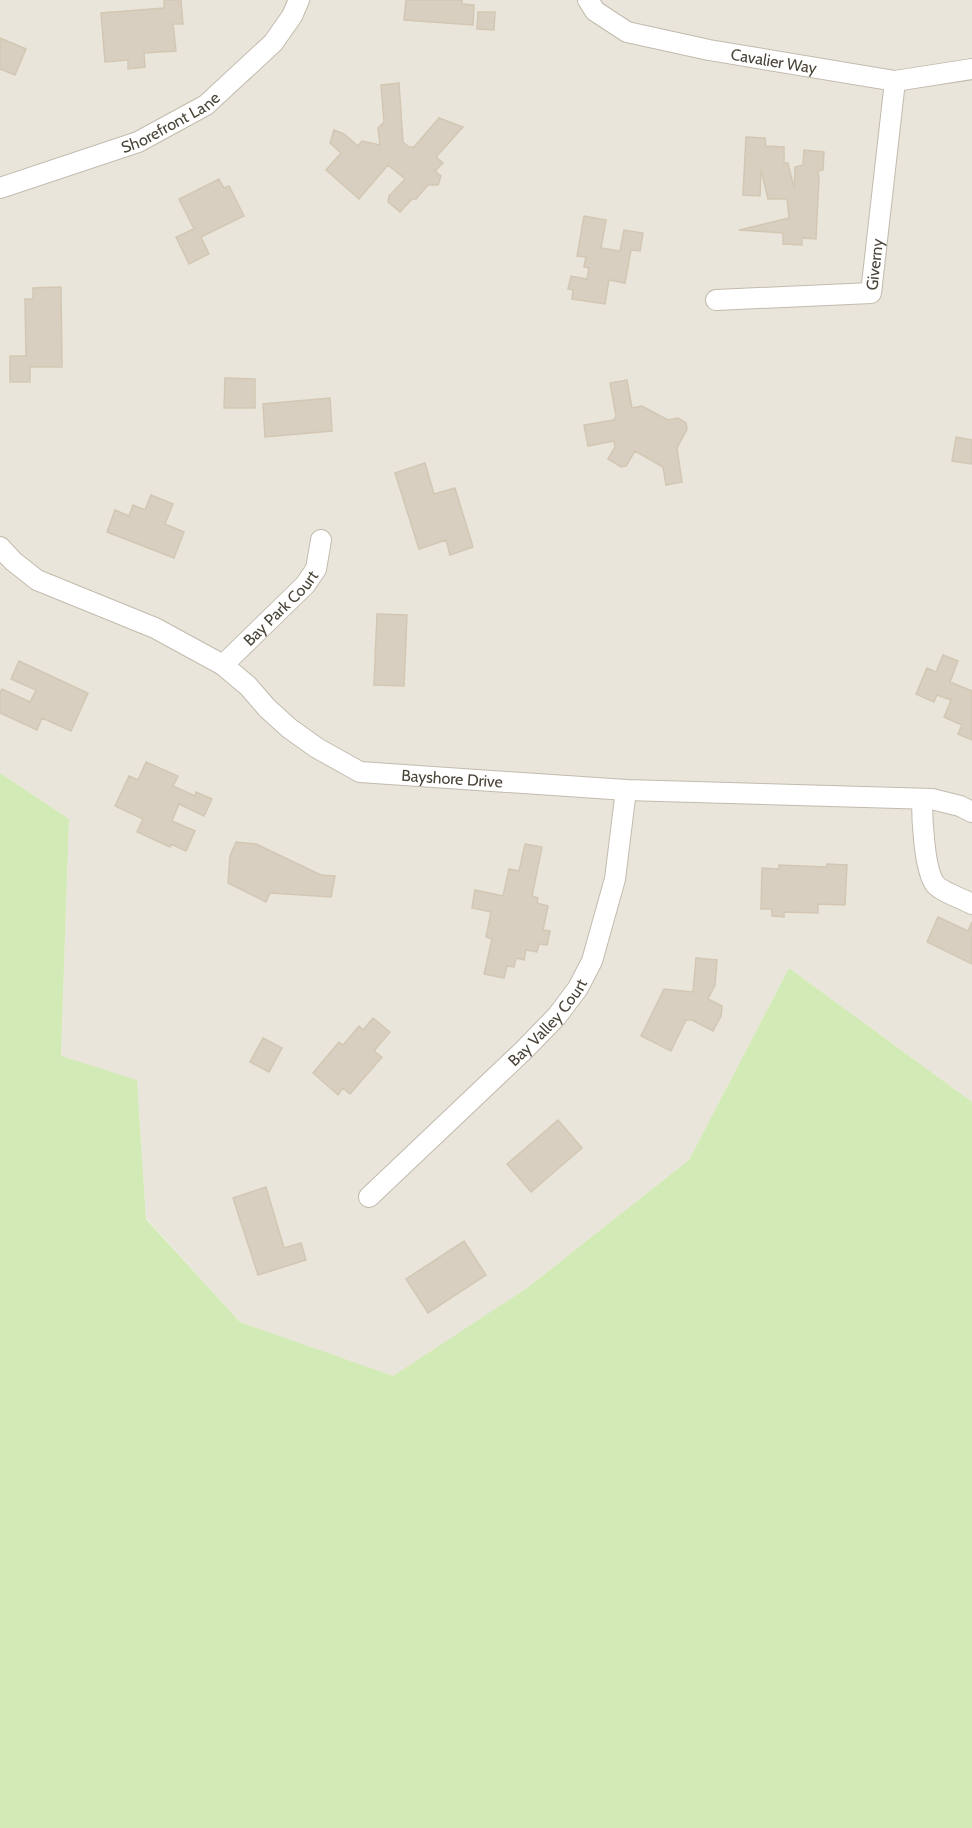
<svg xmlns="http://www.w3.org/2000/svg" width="972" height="1828" viewBox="0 0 972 1828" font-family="Cabin,sans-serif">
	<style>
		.residential { fill: #eae5da }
		.green { fill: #d2eab5 }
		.building { fill: #d8cfc1; stroke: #d3c7b4; stroke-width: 1.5 }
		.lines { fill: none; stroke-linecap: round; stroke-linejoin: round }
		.minor-casing { stroke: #c2bbae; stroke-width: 22 }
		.minor { stroke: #fff; stroke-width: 20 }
		.labels { text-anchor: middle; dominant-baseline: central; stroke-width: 4.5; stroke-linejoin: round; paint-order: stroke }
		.street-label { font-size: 16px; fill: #4b4439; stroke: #fff }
	</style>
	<rect width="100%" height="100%" fill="#f6f3ec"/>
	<!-- residential -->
	<path class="residential" d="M0,0H972V1102L789,968L689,1160L527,1288L394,1377L240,1322L146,1218L137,1081L61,1057L69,819L0,773Z"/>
	<!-- green -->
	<path class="green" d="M0,773L69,819L61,1056L137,1080L146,1219L240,1322L393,1376L527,1288L689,1160L789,968L972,1102V1828H0Z"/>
	<!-- building -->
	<path class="building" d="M164,0H181L183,24H173L176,51L144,53L145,67L128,69V60L105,62L101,13L164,8Z
		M406,0H462V4L474,5L473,25L404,20Z
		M478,12H495L494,30L477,29Z
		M0,38L26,49L15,75L0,69Z
		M399,83L403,142L409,147H414L439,118L463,127L436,157L443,163L435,171L441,176L438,185H428L416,199H412L400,212L388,202L389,196L405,179L388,165L359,199L326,170L341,153L330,143L334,130L344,134L358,146L362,141L380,145L378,128L384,122L381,85Z
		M746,137L765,138L766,146L784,147V163H788L794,188L795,167L803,165L804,150L824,152L823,170L818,171L819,178L816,239L802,238V245L783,244V233L739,230L789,218L787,199H768L761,170L760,196L743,195Z
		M219,179L224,188L229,186L244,216L201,237L209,254L189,264L176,237L194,229L179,199Z
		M584,216L606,220L601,248L620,251L624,230L643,233L640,251L631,250L625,283L609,280L605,304L572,299L573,290L568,289L571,276L587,279L589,268L584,267L586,257L577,256Z
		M61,287L62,367H30V382H10V356H26L25,299H33V288Z
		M225,378L255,379V408H224Z
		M627,380L632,408L642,406L668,420L678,418L686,423L687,429L677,448L682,482L666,485L663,467L635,451L626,466L621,467L608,459L615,447L614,441L588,446L584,425L614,420L616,416L610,383Z
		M330,398L332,431L265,437L263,404Z
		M956,437L972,440V464L952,461Z
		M425,463L434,494L455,488L473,547L450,555L446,540L419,549L395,473Z
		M151,495L173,504L165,524L184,532L174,558L107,532L115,510L129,516L133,505L145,510Z
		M377,614L407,615L404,686L374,685Z
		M943,655L958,661L950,682L972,691V740L958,734L962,725L944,717L951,700L937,695L934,702L916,694L927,668L936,672Z
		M19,661L88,693L71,731L42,718L37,730L0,713V693L2,689L30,702L36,690L11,679Z
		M146,762L178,776L173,786L195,796L196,792L212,799L204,816L179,804L172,821L195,831L186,851L171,844L170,847L137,832L143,819L115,806L129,776L138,780Z
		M236,842L256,844L321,875L335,876L331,897L270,893L266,902L228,883L230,856Z
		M525,844L542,847L532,896L538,898L537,903L548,906L543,930L550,931L547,945L539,944L537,952L526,950L524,960L516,958L514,967L507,966L504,978L484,974L492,939L486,937L491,912L472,908L475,890L503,896L509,869L519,871Z
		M827,864L847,865L845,905L818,904V913L784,912V917L772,916V909H761L762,868L779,869V865L826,867Z
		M938,917L968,931L972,922V964L927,942Z
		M696,958L717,960L715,985L708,999L722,1006L721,1016L713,1031L692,1020H686L671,1051L641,1036L664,989L693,992Z
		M373,1018L390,1032L374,1051L382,1057L350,1094L343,1088L338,1095L313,1073L339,1042L343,1045L359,1026L363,1030Z
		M263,1038L282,1048L269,1072L250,1062Z
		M558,1120L582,1148L531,1192L507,1164Z
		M266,1187L284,1248L301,1243L306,1260L258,1275L233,1198Z
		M464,1241L486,1275L428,1313L406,1279Z"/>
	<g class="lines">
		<defs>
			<g id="minor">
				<path id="s1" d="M588,0L595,11L627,32L709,50L895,81L972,69"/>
				<path id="s2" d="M0,188L138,142L206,105L273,43L292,16L299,0"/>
				<path id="s3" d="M716,300L871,293L895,81"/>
				<path id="s4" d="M0,547L13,561L37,580L155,628L223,665L248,686L267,708L289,728L317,748L360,772L626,790L932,799L960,806L972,812"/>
				<path id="s5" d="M223,665L305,585L316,569L321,540"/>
				<path d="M922,799C922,818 924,869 935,884C940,891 963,899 972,904"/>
				<path id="s6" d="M369,1197L524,1050L557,1016L578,988L592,961L615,879L626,790"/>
			</g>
		</defs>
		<!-- minor casing -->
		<use href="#minor" class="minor-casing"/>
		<!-- minor -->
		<use href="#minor" class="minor"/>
	</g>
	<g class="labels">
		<!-- street labels -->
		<g class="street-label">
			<text stroke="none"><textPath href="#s1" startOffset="201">Cavalier Way</textPath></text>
			<text stroke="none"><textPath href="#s2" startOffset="183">Shorefront Lane</textPath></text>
			<text stroke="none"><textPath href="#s3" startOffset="184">Giverny</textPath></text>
			<text stroke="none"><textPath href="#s5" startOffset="81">Bay Park Court</textPath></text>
			<text stroke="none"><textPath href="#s4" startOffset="522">Bayshore Drive</textPath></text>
			<text stroke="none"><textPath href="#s6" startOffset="250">Bay Valley Court</textPath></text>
		</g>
	</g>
</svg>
